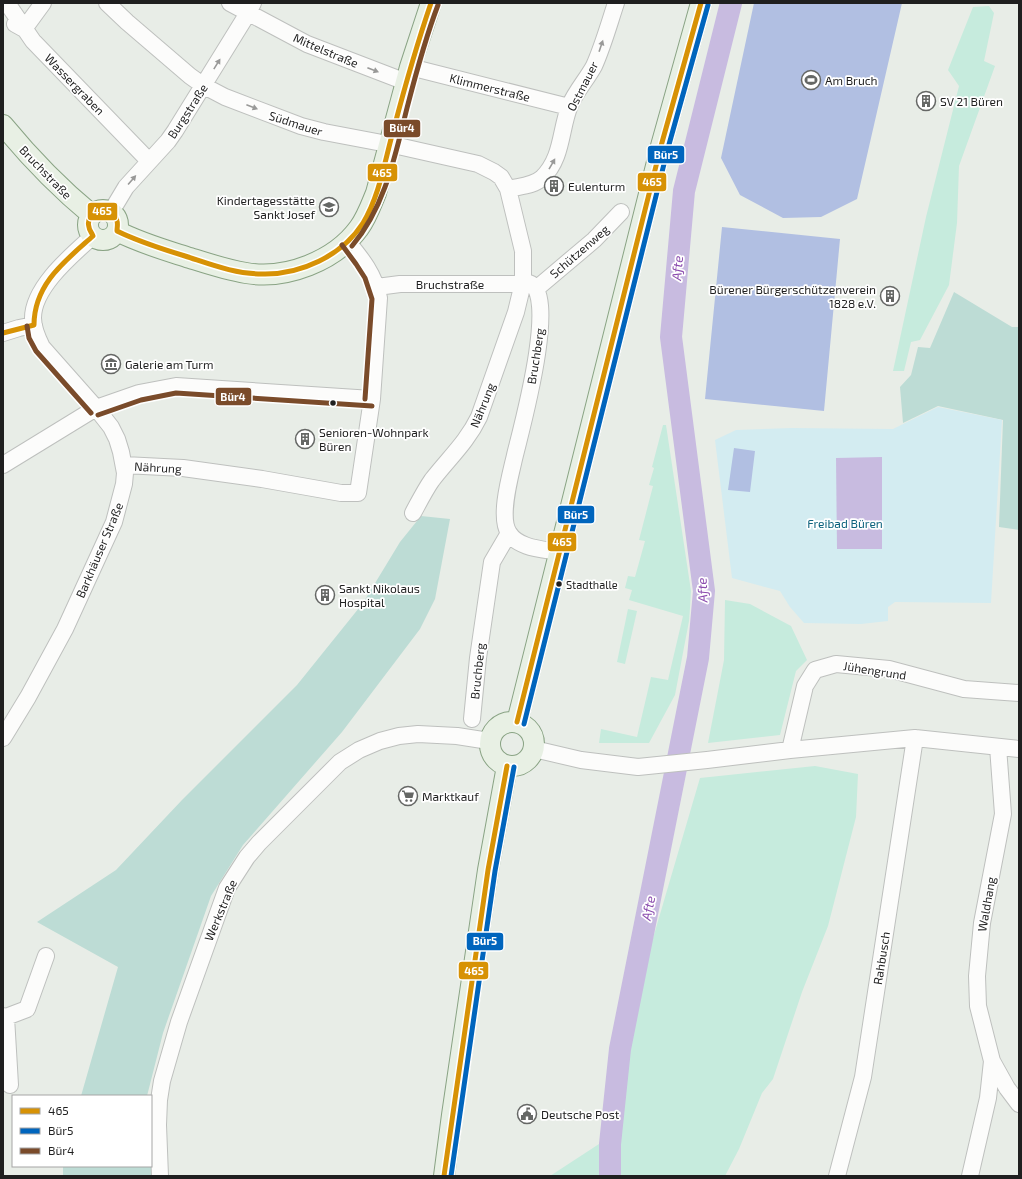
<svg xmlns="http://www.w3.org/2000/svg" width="1022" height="1179" viewBox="0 0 1022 1179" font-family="'Exo 2',sans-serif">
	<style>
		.grass { fill: #c6ebdd }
		.forest { fill: #bddcd5 }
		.park { fill: #d3ecf1 }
		.pitch { fill: #b1bfe2 }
		.water { fill: #c8bbe0 }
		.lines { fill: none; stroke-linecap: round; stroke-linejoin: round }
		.river { stroke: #c8bbe0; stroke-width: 22 }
		.minor-casing { stroke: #bec0be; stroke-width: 18 }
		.major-casing { stroke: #89a384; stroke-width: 22 }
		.minor { stroke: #fcfcfb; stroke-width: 16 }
		.major { stroke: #e8f0e4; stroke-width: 20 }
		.bus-1-casing { stroke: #fff; stroke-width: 8 }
		.bus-2-casing { stroke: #fff; stroke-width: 8 }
		.bus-3-casing { stroke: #fff; stroke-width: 8 }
		.bus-1 { stroke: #d79205; stroke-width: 5 }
		.bus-2 { stroke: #0065bd; stroke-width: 5 }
		.bus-3 { stroke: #7a4b2a; stroke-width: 5 }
		.oneway { fill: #999998 }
		.bus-dot { fill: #1f1f1f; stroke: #fff; stroke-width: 1.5 }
		.labels { text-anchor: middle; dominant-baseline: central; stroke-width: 3.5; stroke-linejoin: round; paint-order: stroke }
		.bus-label { font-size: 11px; fill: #1f1f1f; stroke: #fff; text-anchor: start }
		.street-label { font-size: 12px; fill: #1f1f1f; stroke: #fff }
		.poi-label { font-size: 12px; fill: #1f1f1f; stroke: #fff; text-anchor: start }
		.park-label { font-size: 12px; fill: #0d627d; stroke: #fff }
		.water-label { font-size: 13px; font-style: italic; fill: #8b4cae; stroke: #fff }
		.line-badge { stroke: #fff; stroke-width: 1.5 }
		.badge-label { font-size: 11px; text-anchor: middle; font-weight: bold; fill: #fff }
	</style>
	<rect width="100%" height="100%" fill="#e8ede7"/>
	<!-- grass -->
	<path class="grass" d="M989,6L994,13L984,61L995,66L959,166L957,223L949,285L920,340L911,342L904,371H893L926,217L959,86L948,70L973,7Z
		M663,425H666L691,591L690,608L689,621L675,695L649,743H599L601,729L637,737L651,677L668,680L683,616L629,600L632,590L625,588L628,576L635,577L645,541L639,540L653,486L649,485L654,468L652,467Z
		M725,600L750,604L791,626L807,660L796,671L780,735L708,743L724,660Z
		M628,609L637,611L625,664L617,662Z
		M815,766L858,774L856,817L828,926L802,992L773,1079L762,1093L739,1149L725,1176H617L618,1145L627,1056L641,979L700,778Z
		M599,1144L607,1145L606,1176H550Z"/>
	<!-- forest -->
	<path class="forest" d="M954,292L1012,327H1019V530L999,527L1003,420L938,406L903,423L900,387L911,375L918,347L930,348Z
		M421,516L450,519L435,599L420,629L342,732L243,845L211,896L163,1033L147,1096H81L118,967L37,922L116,870L182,800L297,685L363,603L400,542Z
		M63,1166H151L152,1176H63Z"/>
	<!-- park -->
	<path class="park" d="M938,407L1002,420L991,603L895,602L888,607V621L861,624L804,623L790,607L780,591L732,578L715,440L736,430L792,428L893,429Z"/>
	<!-- pitch -->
	<path class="pitch" d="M754,3H902L857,199L821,217L783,218L740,195L721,158Z
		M722,227L840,239L824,411L705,399Z
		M734,448L755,451L750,492L728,490Z"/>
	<!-- water -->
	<path class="water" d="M882,457V549H837L836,458Z"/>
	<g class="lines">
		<!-- river -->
		<path class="river" d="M610,1176V1144L620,1049L698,658L704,591L671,337L684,191L731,3"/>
		<defs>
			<path id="minor" d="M7,3L33,41L149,161
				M107,3L127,22L190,76L204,86L225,97L301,126L324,132L398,146L478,164L494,172L501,177L508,189L523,251V283L516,312L479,417C467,442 449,458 432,480C425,490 419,502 413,513
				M230,3L307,44L406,82
				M15,24L24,29L43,3
				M410,67L569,107
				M508,189C520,186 533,186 542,178C563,158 560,129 570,105C576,91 587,79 594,66C603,46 609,24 616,3
				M111,212L126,187L168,141L175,131L248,13L253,3
				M377,287L400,284H516L529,283C559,293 521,430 515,455C511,473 498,517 509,533C518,548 542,549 558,552
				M536,289L594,240L621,212
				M3,333L19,328L34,325
				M3,465L96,408L139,393L176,386L372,399
				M124,465L183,468L262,479L341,493H358L372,399L379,298C375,275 361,258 347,241
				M472,719L478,658L492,562L509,533
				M3,738L28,697L65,629L114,522L124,484L125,473L121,452L117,439L111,427L96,408L42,347C37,337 33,328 33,318C33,287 72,255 93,236
				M534,749L581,760L638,767L707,760L790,750L915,738L1019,749
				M790,750L805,686L815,670L836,664L889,669L964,689L1019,693
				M3,1016L6,1017L27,1009L46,956
				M6,1017L10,1085
				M992,1061L1007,1088L1019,1104
				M160,1176L158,1125L159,1100L162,1081L179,1022L227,888L247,857L259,843L340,762L359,750L380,741L399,736L418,734L457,736L489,741
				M837,1176L863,1077L915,738
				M970,1176L988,1098L992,1061L978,1006L977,976L982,923L1003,814L998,747"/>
			<path id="major" d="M3,125C31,159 58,187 92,215
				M88 225a15 15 0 1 1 30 0a15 15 0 1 1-30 0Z
				M117,231C140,243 165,250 190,258C209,264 227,270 246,273C286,280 335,261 359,228C367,217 371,205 376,193L410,67L431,3
				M490 744a22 22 0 1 1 44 0a22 22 0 1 1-44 0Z
				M517,722L661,146L701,3
				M444,1176L452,1115L488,870L507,766"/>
		</defs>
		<!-- minor casing -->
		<use href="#minor" class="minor-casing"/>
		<!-- major casing -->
		<use href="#major" class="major-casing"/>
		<!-- minor -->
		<use href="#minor" class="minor"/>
		<!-- major -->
		<use href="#major" class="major"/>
		<defs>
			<path id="bus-1" d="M3,333L34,325C34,284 65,261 93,236C92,233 89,230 89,227C84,210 114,204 117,221C118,224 117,228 117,231C139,242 162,249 185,256C210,264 235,274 262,274C300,275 342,256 363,223C380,195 385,159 394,128C405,86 417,44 431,3
				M517,722L661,146L701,3
				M444,1176L488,870L507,766"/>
			<path id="bus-2" d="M524,724L668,148L708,5
				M451,1176L495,871L514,767"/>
			<path id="bus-3" d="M342,245L356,264L365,278L372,299L365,399
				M352,246C385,207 395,156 407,108C416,73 425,39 438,5
				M27,326L29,338L36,351L91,413
				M98,415L141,400L176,393L372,406"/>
		</defs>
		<!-- bus-1 casing -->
		<use href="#bus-1" class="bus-1-casing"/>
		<!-- bus-2 casing -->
		<use href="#bus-2" class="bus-2-casing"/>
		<!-- bus-3 casing -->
		<use href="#bus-3" class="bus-3-casing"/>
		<!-- bus-1 -->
		<use href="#bus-1" class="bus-1"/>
		<!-- bus-2 -->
		<use href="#bus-2" class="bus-2"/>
		<!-- bus-3 -->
		<use href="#bus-3" class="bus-3"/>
	</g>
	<!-- one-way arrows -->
	<defs><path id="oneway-solid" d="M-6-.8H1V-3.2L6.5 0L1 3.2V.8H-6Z"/></defs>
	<g class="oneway">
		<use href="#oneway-solid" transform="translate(601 46) rotate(-71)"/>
		<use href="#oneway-solid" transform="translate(217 64) rotate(-58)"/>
		<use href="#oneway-solid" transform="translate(373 70) rotate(21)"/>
		<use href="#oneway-solid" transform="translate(252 107) rotate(21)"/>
		<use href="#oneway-solid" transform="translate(552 164) rotate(-60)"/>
		<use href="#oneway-solid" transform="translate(132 180) rotate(-49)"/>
	</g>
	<!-- icons -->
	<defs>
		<symbol id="stadium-ring" viewBox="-11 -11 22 22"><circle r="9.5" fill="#fff" stroke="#656765" stroke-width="1.5"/><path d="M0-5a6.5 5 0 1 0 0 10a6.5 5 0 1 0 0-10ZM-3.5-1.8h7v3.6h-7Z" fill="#656765"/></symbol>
		<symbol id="building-ring" viewBox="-11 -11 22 22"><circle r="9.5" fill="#fff" stroke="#656765" stroke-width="1.5"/><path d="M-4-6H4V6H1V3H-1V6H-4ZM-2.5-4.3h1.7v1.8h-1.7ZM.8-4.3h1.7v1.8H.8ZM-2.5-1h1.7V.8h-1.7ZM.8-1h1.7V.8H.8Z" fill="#656765"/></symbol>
		<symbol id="school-ring" viewBox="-11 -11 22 22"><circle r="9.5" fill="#fff" stroke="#656765" stroke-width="1.5"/><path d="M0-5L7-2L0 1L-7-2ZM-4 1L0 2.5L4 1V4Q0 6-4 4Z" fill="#656765"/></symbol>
		<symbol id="museum-ring" viewBox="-11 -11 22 22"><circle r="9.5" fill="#fff" stroke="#656765" stroke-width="1.5"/><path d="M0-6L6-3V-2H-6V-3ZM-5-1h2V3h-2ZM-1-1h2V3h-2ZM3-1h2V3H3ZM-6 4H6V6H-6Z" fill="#656765"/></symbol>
		<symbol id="supermarket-ring" viewBox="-11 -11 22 22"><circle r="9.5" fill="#fff" stroke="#656765" stroke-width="1.5"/><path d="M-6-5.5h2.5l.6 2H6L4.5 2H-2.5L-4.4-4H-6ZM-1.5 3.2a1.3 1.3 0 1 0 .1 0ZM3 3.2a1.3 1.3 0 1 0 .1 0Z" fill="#656765"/></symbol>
		<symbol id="civic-ring" viewBox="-11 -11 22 22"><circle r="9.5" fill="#fff" stroke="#656765" stroke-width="1.5"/><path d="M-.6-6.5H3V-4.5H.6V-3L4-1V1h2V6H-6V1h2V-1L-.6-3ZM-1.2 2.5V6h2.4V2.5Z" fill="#656765"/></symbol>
	</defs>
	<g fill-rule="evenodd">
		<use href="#stadium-ring" x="800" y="69" width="22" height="22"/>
		<use href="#building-ring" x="915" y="90" width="22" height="22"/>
		<use href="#building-ring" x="543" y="175" width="22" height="22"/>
		<use href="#school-ring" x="318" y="196" width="22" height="22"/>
		<use href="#building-ring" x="879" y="285" width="22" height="22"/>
		<use href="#museum-ring" x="100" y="353" width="22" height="22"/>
		<use href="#building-ring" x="294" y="428" width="22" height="22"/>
		<use href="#building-ring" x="314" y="584" width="22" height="22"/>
		<use href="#supermarket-ring" x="397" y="785" width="22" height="22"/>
		<use href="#civic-ring" x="516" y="1103" width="22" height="22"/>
	</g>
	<!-- markers -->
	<g class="bus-dot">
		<circle cx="333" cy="403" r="3.5"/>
		<circle cx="559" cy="584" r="3.5"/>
	</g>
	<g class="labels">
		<!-- bus labels -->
		<g class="bus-label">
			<text x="566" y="584">Stadthalle</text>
		</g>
		<!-- street labels -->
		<g class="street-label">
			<text transform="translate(326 50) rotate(23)">Mittelstraße</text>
			<text transform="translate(75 84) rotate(46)">Wassergraben</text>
			<text transform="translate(582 86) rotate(-63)">Ostmauer</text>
			<text transform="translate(490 87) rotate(14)">Klimmerstraße</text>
			<text transform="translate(187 111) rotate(-57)">Burgstraße</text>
			<text transform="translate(296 123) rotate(18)">Südmauer</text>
			<text transform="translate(46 172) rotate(46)">Bruchstraße</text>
			<text transform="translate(579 251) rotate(-41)">Schützenweg</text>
			<text x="450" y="284">Bruchstraße</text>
			<text transform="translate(535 356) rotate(-81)">Bruchberg</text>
			<text transform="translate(482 405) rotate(-68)">Nährung</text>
			<text transform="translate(158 467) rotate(3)">Nährung</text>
			<text transform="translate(99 550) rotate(-67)">Barkhäuser Straße</text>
			<text transform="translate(875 670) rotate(9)">Jühengrund</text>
			<text transform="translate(477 671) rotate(-84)">Bruchberg</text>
			<text transform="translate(986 904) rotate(-80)">Waldhang</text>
			<text transform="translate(220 910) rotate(-67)">Werkstraße</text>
			<text transform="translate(881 958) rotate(-81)">Rahbusch</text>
		</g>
		<!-- poi labels -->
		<g class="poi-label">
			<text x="825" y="80">Am Bruch</text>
			<text x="940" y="101">SV 21 Büren</text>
			<text x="568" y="186">Eulenturm</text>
			<text x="315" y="200" text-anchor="end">Kindertagesstätte<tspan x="315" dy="14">Sankt Josef</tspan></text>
			<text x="876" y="289" text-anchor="end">Bürener Bürgerschützenverein<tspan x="876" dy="14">1828 e.V.</tspan></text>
			<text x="125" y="364">Galerie am Turm</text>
			<text x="319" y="432">Senioren-Wohnpark<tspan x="319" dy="14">Büren</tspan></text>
			<text x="339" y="588">Sankt Nikolaus<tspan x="339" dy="14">Hospital</tspan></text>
			<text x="422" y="796">Marktkauf</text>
			<text x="541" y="1114">Deutsche Post</text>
		</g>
		<!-- park labels -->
		<g class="park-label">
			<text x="845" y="523">Freibad Büren</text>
		</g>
		<!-- water labels -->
		<g class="water-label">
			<text transform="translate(677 268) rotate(-85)">Afte</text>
			<text transform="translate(702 590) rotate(-92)">Afte</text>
			<text transform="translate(648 908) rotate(-79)">Afte</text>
		</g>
	</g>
	<g class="line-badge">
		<rect x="383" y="119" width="38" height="19" rx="4" fill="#7a4b2a"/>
		<rect x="647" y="145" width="38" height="19" rx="4" fill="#0065bd"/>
		<rect x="367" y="163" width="31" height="19" rx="4" fill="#d79205"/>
		<rect x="637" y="172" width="30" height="20" rx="4" fill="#d79205"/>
		<rect x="87" y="202" width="31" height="19" rx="4" fill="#d79205"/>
		<rect x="215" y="387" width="37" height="19" rx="4" fill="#7a4b2a"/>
		<rect x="557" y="505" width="38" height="19" rx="4" fill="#0065bd"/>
		<rect x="547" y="532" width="30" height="20" rx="4" fill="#d79205"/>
		<rect x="466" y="932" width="38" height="19" rx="4" fill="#0065bd"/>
		<rect x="458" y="961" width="31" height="19" rx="4" fill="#d79205"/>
	</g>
	<g class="badge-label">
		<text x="402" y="132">Bür4</text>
		<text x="666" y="159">Bür5</text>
		<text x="382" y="177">465</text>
		<text x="652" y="186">465</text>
		<text x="102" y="215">465</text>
		<text x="233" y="401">Bür4</text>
		<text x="576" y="519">Bür5</text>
		<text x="562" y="546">465</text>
		<text x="485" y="945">Bür5</text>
		<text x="474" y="975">465</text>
	</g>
	<!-- border -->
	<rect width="1022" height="1179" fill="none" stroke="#1f1f1f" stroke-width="8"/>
	<!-- legend -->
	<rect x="12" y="1095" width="140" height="72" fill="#ffffff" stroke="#a5a5a5"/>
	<rect x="20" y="1108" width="20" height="6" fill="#d79205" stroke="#a5a5a5"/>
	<text x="48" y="1115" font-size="12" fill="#1f1f1f">465</text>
	<rect x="20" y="1128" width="20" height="6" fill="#0065bd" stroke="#a5a5a5"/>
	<text x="48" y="1135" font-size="12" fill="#1f1f1f">Bür5</text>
	<rect x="20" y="1148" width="20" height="6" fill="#7a4b2a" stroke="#a5a5a5"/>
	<text x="48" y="1155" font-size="12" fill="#1f1f1f">Bür4</text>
</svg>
